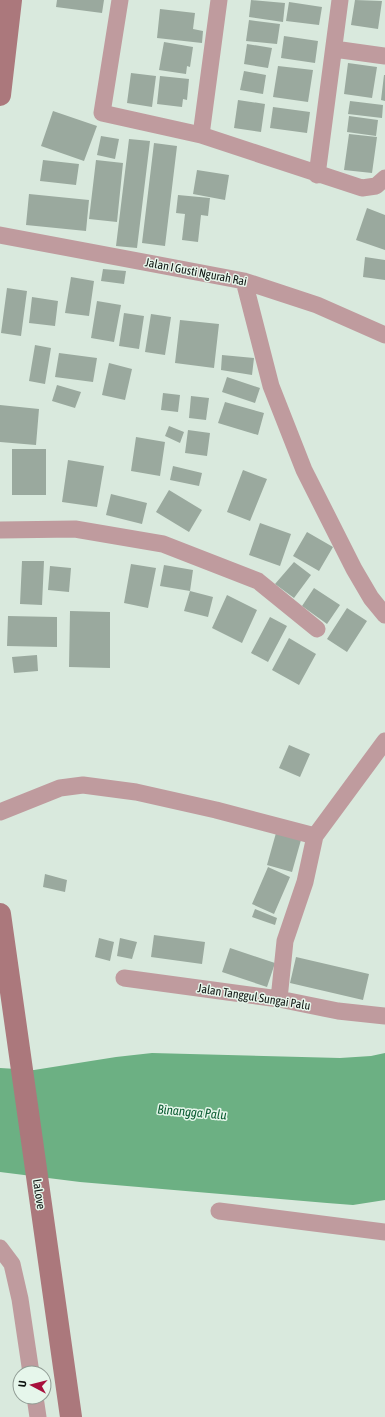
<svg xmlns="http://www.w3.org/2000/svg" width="385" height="1417" viewBox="0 0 385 1417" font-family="'Asap Condensed',sans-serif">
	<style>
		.water { fill: #6cb083 }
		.building { fill: #9aa99e }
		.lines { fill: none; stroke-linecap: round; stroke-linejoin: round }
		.street { stroke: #bf9b9e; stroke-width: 17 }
		.secondary { stroke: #ab787c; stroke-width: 22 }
		.labels { text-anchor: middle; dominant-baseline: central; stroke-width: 3; stroke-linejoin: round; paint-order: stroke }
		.street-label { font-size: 12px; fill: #0f1411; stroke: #e6f6eb }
		.water-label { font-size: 13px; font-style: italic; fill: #0b5c32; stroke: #e6f6eb }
	</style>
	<rect width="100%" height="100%" fill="#d9e9dd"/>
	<!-- water -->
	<path class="water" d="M152,1053L340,1058L371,1056L385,1053V1200L353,1205L327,1203L80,1182L0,1172V1068L34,1070L116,1057Z"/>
	<!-- building -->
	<path class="building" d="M57,0H104L102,13L56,7Z
		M251,0L285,3L283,22L249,17Z
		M355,0L382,1L378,29L351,25Z
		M289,2L322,7L319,25L286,21Z
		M160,9L195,13L193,29L203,31L202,43L157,38Z
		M249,20L280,24L277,44L246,41Z
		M284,36L318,41L315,63L281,58Z
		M164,42L193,47L190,67L187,66L186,74L159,70Z
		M247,44L272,48L268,68L244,64Z
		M348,63L377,67L372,98L344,94Z
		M278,66L313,70L308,102L273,97Z
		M244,71L266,75L263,94L240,90Z
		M131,73L156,76L152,107L127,103Z
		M384,75H385V101L381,100Z
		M160,76L189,79L187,100L183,99L182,107L157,104Z
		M238,100L265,104L261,132L234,128Z
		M350,101L383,105L382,118L348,114Z
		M273,107L310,112L307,133L270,128Z
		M53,111L97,126L84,161L41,146Z
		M349,116L378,120L376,136L347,132Z
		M349,134L377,137L372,173L344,170Z
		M101,136L119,139L115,159L97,155Z
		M129,139L150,141L137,248L116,246Z
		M154,143L177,146L165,246L142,243Z
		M43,160L79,164L76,185L40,181Z
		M96,160L123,163L117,222L89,219Z
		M197,170L229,175L225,200L193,194Z
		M29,194L89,200L86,231L26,225Z
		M178,195L210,198L208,216L201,215L198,242L182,240L185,214L176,213Z
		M367,208L385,215V250L356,240Z
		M365,257L385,260V280L363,277Z
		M103,269L126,271L124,284L101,281Z
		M71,277L94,281L89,316L65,313Z
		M7,288L27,291L21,336L1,333Z
		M32,297L58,301L55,326L29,323Z
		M97,301L121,305L114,342L91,338Z
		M124,313L144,316L139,349L119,346Z
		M151,314L171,317L165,355L145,352Z
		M180,320L219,324L214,368L175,363Z
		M35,345L51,348L45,384L29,381Z
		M59,353L97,358L93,382L55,377Z
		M222,355L254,358L252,375L221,370Z
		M109,363L132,369L125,400L102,395Z
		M227,377L260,388L255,403L222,392Z
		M57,385L81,392L75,408L52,401Z
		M163,393L180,395L178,412L161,410Z
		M191,396L209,398L206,420L189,418Z
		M225,402L264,413L258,435L218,423Z
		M0,405L39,409L36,445L0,442Z
		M169,426L184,432L180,443L165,436Z
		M188,430L210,433L207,456L185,453Z
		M136,437L165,442L160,476L131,471Z
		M12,449H46V495H12Z
		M68,460L104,466L97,507L62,502Z
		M173,466L202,473L199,486L170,480Z
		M243,470L267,479L250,521L227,512Z
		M169,490L202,510L189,532L156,512Z
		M111,494L147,503L142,524L106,515Z
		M260,523L291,534L280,566L249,555Z
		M307,532L333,547L319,571L293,556Z
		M22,561H44L42,605L20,604Z
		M294,562L311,575L294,598L275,584Z
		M131,564L156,568L148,608L124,603Z
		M164,565L193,570L190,591L160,586Z
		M50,566L71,568L69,592L48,590Z
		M314,588L340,605L327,624L302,606Z
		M190,591L213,597L208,617L184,611Z
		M227,595L257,610L242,643L212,628Z
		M347,608L367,621L347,652L327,639Z
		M70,611L110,612V668L69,667Z
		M8,616L57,617V647L7,646Z
		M270,617L287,626L268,662L251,653Z
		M289,638L316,654L299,685L272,670Z
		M37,655L38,671L14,673L12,657Z
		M289,745L310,754L300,777L279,768Z
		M276,833L301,840L292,872L267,865Z
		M268,867L290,877L274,914L252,904Z
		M45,874L67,880L65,892L43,887Z
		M255,909L277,918L275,925L252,917Z
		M154,935L205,942L202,964L151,957Z
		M99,938L114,942L110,961L95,957Z
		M120,938L137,942L132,959L117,956Z
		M230,948L275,963L267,987L222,972Z
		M296,957L369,974L363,1000L290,983Z"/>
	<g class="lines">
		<!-- street -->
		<path class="street" d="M120,0L102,113L201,135L362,188L376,186L385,178
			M334,49L385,56
			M201,135L219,0
			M317,175L340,0
			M0,235L244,281L317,305L385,335
			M244,281L271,386L304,470L354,569L371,598L385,615
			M0,530L75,529L163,544L258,581L317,629
			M0,812L60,788L83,785L136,792L216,810L315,836
			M124,978L279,999L338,1011L385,1016
			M279,999L285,941L305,882L315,836L385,741
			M219,1211L385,1232
			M0,1248L12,1264L20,1299L31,1373
			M35,1397L38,1417"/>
		<!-- secondary -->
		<path class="secondary" d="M0,95L11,0
			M0,914L71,1417"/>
	</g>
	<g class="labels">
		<!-- street labels -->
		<g class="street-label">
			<text transform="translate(196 272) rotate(11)">Jalan I Gusti Ngurah Rai</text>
			<text transform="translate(254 997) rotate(9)">Jalan Tanggul Sungai Palu</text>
			<text transform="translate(39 1194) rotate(82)">LaLove</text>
		</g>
		<!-- water labels -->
		<g class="water-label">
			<text transform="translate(192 1112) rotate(5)">Binangga Palu</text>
		</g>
	</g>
	<!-- north arrow -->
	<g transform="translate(32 1385) rotate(277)"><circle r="19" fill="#e6f6eb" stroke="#909c94"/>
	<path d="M0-3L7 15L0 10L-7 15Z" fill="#a8103c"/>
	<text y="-6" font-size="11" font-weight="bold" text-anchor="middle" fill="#0f1411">U</text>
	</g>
</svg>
